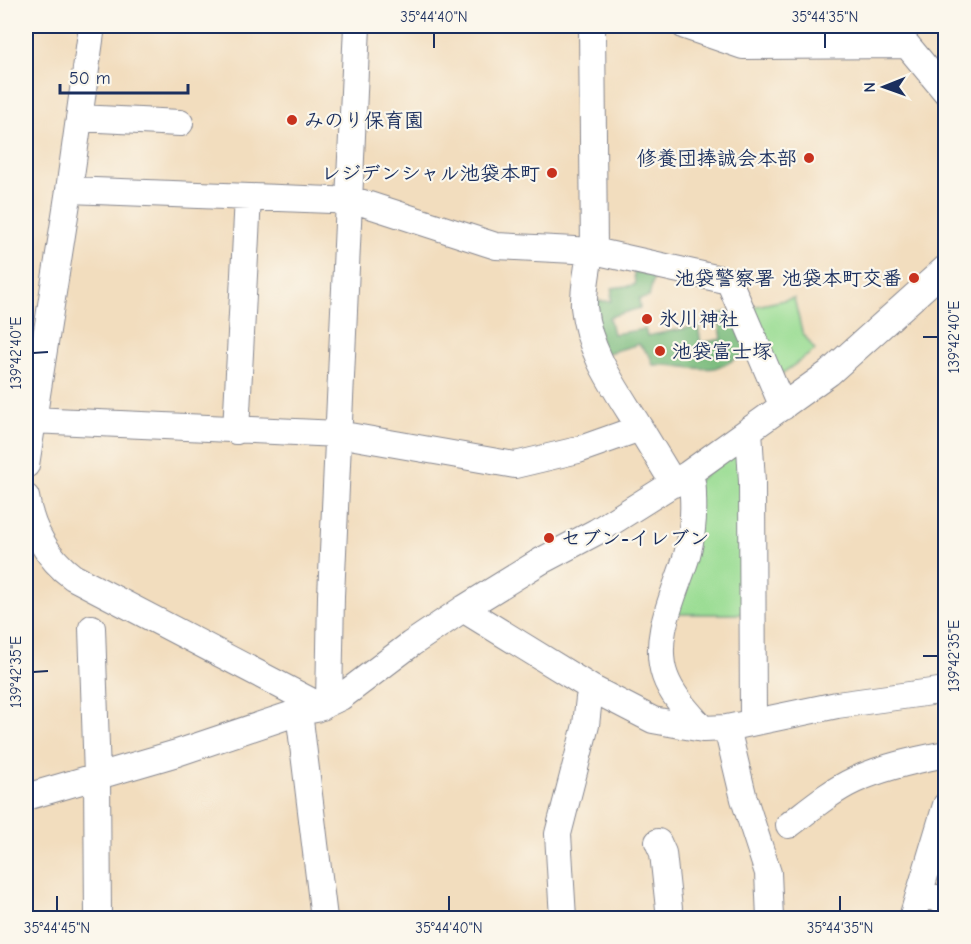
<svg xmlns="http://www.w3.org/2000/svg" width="971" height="944" viewBox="0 0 971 944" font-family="'Comic Neue','Klee One',sans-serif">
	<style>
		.green { fill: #9bdd94; stroke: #5b8679; stroke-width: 1.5 }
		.forest { fill: #7cbc7e; stroke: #4c766e; stroke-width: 1.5 }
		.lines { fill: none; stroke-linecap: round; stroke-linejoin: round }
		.minor-casing { stroke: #86868e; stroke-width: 28 }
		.minor { stroke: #fff; stroke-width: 26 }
		.ticks { fill: none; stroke: #1b2f5e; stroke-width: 2 }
		.poi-dot { fill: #c8321e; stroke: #fbf7ec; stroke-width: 2 }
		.labels { text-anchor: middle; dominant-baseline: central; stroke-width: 4.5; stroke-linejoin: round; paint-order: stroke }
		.poi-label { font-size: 20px; font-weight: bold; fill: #1b2f5e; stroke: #fbf7ec; text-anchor: start }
		.neatline { fill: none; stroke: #1b2f5e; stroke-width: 2 }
		.ticks-label { font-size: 15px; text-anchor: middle; fill: #1b2f5e }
	</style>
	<rect width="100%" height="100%" fill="#fbf7ec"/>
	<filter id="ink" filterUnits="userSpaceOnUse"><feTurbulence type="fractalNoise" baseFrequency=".0167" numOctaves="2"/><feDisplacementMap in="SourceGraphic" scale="12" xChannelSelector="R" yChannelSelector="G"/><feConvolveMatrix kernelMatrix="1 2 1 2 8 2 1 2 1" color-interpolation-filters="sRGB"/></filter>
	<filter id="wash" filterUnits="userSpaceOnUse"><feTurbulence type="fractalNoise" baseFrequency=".008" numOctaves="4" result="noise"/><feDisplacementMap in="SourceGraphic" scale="24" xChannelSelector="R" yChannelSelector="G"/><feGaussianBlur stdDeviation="1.35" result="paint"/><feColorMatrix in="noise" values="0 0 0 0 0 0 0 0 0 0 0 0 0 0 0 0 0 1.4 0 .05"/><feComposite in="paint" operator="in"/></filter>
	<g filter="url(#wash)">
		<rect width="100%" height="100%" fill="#f2ddbe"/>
		<!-- green -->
		<path class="green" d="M794,298L802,332L815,350L777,377L747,308Z
			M746,443L749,614H672L697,481Z"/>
		<!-- forest -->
		<path class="forest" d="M634,271L654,276L649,297L639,299L640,308L609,317L613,334L645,329L647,336L698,326L701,343L722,339L718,315L729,311L753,349C742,355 727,365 715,368C694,371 674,363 653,365L650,356L639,344L604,354L591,301H611L612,288L635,285Z"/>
	</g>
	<g filter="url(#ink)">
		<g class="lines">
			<defs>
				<path id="minor" d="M685,26L743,46L907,45L946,92
					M79,118L180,123
					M69,190L357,201L496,246L594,251L592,26
					M594,251L729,281L783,407
					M590,252C588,270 583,289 584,307C588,350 613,385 635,420C648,441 661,463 674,484
					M32,420L338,434L515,465L578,450L640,428
					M749,430L752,482L753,722
					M236,431L248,197
					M26,465L69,190L92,26
					M688,474C693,481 693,487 693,496C694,515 692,537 687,555C676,592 651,637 665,676C672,696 689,713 703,729
					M26,497C31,529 47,558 73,577L322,707
					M463,609L593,689L653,720L703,729L727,728L837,705L946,690
					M92,628L97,776L98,918
					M329,702L331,596L357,26
					M299,712L324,918
					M727,728L744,799L768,873L770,918
					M26,797L177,753L299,712L316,709L341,697L411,644L463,609L541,561L596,532L688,474L829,373L946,268
					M789,825C810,809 831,791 855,780C883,767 915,760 946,754
					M658,842L663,853L670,918
					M920,892L946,902
					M563,918L558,834L586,725L589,698L593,689
					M912,918L946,805"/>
			</defs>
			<!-- minor casing -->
			<use href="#minor" class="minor-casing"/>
			<!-- minor -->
			<use href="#minor" class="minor"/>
		</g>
	</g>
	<!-- ticks -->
	<path class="ticks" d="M434,33V48M825,33V48M923,337H938M33,353L48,352M923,656H938M33,672L48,671M57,896V911M449,896V911M840,896V911"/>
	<!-- markers -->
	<g class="poi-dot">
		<circle cx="292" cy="120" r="6"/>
		<circle cx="809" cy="158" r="6"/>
		<circle cx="552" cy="173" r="6"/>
		<circle cx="914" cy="278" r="6"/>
		<circle cx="647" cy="319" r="6"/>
		<circle cx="660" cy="351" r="6"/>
		<circle cx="549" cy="538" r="6"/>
	</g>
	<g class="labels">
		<!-- poi labels -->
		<g class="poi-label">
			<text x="304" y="120">みのり保育園</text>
			<text x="797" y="158" text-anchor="end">修養団捧誠会本部</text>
			<text x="540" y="173" text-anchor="end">レジデンシャル池袋本町</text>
			<text x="902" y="278" text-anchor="end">池袋警察署 池袋本町交番</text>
			<text x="659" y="319">氷川神社</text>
			<text x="672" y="351">池袋富士塚</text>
			<text x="561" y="538">セブン-イレブン</text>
		</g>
	</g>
	<!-- margin -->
	<rect width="971" height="944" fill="none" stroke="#fbf7ec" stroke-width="66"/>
	<!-- north arrow -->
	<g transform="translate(884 87) rotate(269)" stroke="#fbf7ec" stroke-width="4.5" paint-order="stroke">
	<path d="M0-4.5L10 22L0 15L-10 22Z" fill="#1b2f5e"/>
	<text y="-9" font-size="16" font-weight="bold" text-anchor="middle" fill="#1b2f5e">N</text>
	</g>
	<!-- scale -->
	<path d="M60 84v9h128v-9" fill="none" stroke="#1b2f5e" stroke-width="3"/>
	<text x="69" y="84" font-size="18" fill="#1b2f5e" stroke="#fbf7ec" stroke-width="4.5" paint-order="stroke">50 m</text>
	<rect x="33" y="33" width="905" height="878" class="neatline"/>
	<g class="ticks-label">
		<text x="434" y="22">35°44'40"N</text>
		<text x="825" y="22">35°44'35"N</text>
		<text transform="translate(954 337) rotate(-90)" y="5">139°42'40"E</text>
		<text transform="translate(16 353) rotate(-90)" y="5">139°42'40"E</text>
		<text transform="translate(954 656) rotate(-90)" y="5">139°42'35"E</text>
		<text transform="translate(16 672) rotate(-90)" y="5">139°42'35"E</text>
		<text x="57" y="933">35°44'45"N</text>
		<text x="449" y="933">35°44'40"N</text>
		<text x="840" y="933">35°44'35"N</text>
	</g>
</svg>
